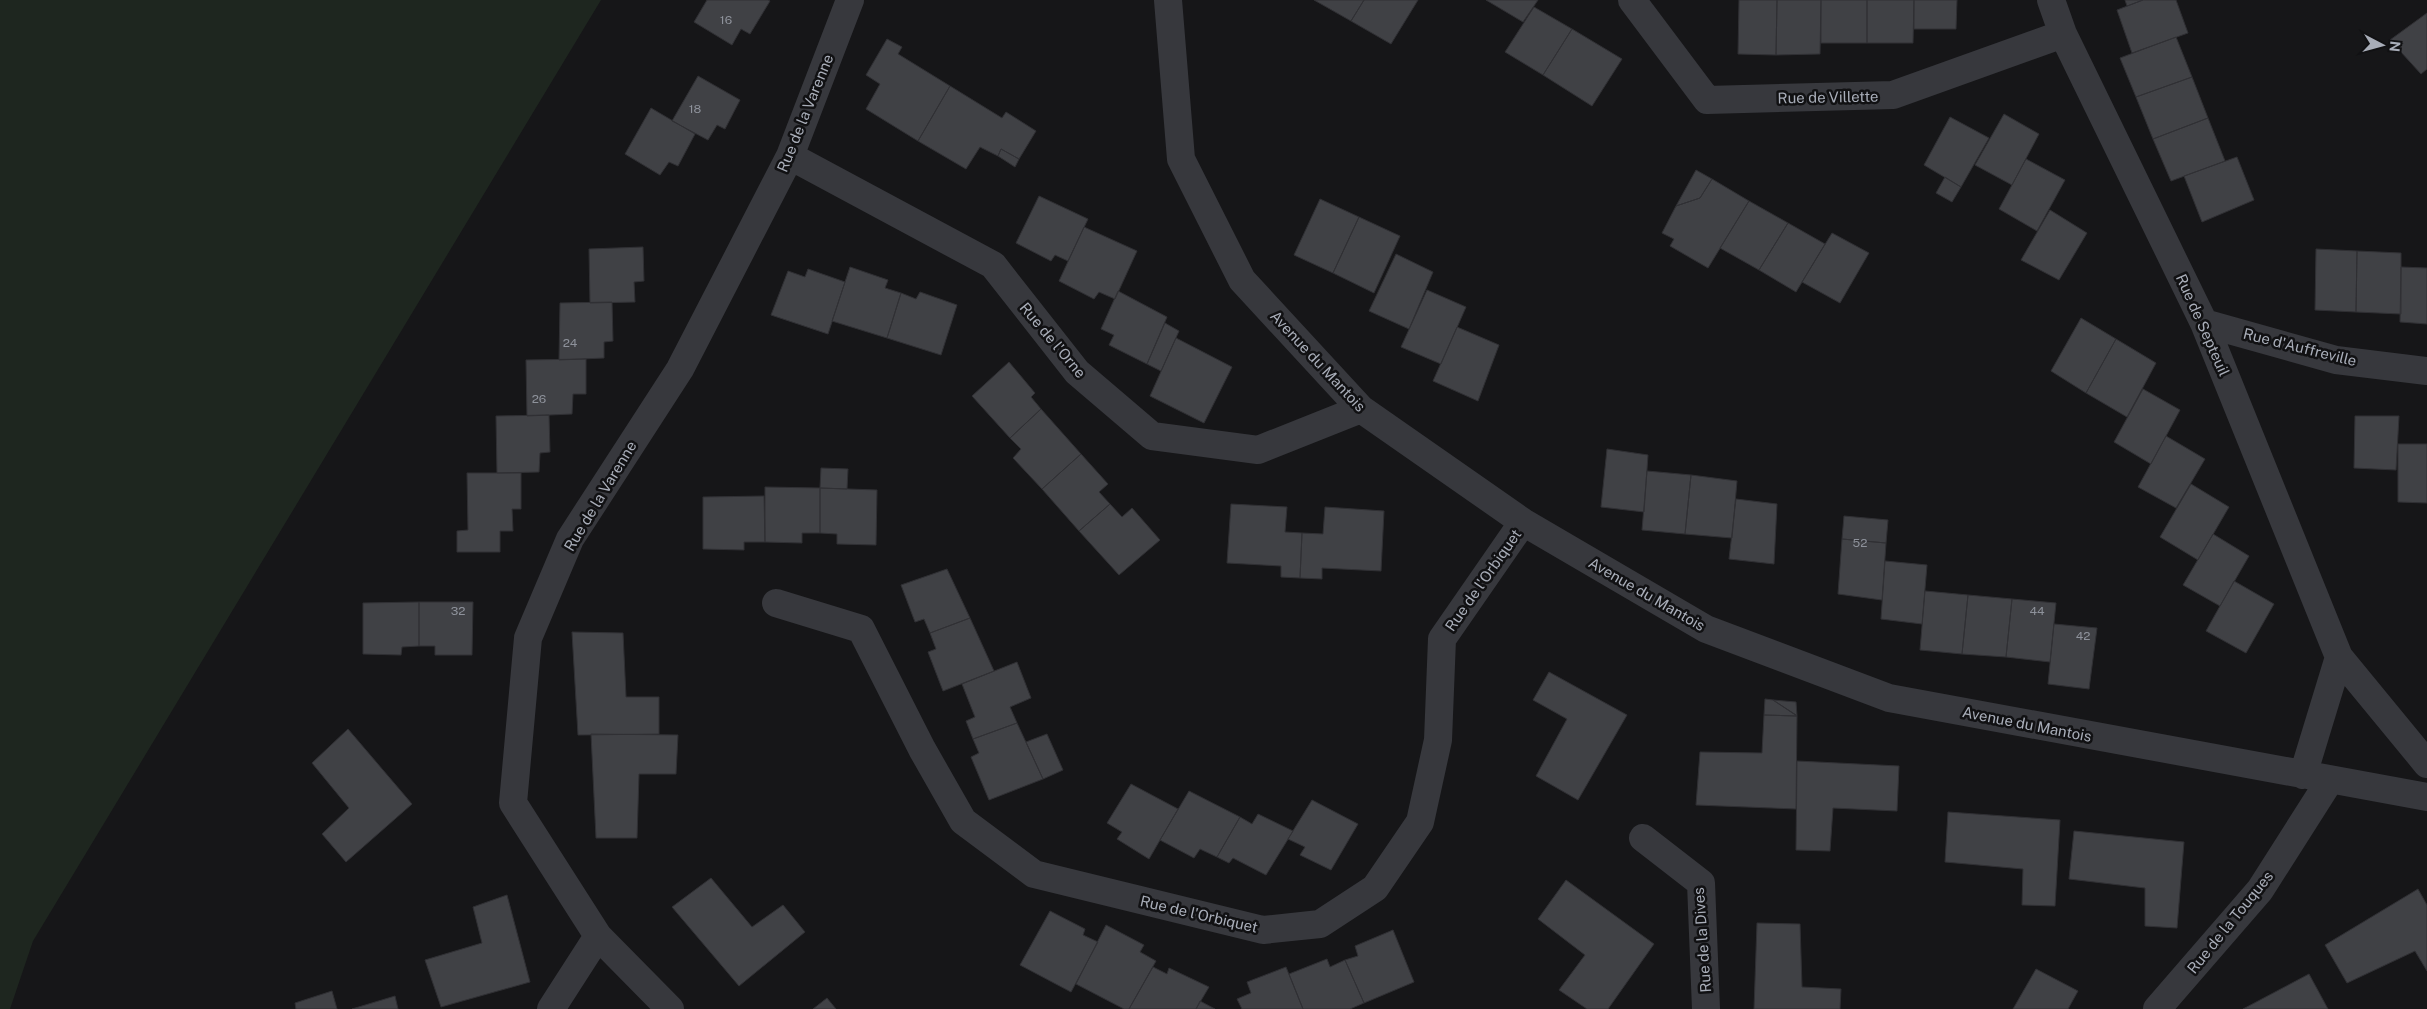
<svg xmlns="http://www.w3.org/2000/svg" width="2427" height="1009" viewBox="0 0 2427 1009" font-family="'Public Sans',sans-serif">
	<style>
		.green { fill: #1e261f }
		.building { fill: #404145; stroke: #303034 }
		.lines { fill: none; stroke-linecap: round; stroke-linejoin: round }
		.minor { stroke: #37383d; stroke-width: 28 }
		.labels { text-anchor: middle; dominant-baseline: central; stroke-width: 5; stroke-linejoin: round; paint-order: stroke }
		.number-label { font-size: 12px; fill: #8e929b }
		.street-label { font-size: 15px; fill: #a8adb8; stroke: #111113 }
	</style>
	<rect width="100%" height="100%" fill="#161618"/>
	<!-- green -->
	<path class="green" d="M0,0H601L33,941L10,1009H0Z"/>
	<!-- building -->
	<path class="building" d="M707,0H768L770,1L750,34L741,29L732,45L694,22Z
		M1314,0H1364L1351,21Z
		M1364,0H1418L1391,44L1351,21Z
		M1486,0H1538L1523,22Z
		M1739,0H1777L1776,55L1738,54Z
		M1777,0H1821L1820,54L1776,55Z
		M1821,0H1867V43H1821Z
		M1867,0H1914L1913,43H1867Z
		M1914,0H1957L1956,29H1914Z
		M2125,0H2143L2127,6Z
		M2143,0H2176L2188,33L2132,53L2117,10Z
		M1534,7L1572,29L1543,75L1505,52Z
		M2427,13V69L2421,74L2390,40Z
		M1572,29L1622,59L1592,106L1543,75Z
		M2176,37L2192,77L2136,97L2120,58Z
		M887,39L902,47L898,54L950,86L918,141L866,109L880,84L866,75Z
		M698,76L740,100L725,129L717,125L708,140L672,121Z
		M2192,77L2208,118L2153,139L2136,97Z
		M950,86L1002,118L1006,112L1036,131L1019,159L1001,149L998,156L980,147L966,169L918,141Z
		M651,108L695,134L678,166L669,162L660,175L625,154Z
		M2004,114L2039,134L2012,185L1975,165Z
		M1950,117L1989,138L1961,187L1924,165Z
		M2208,118L2225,161L2171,181L2153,139Z
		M1001,149L1019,159L1015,167L998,156Z
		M2237,157L2254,200L2202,222L2184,176Z
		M2026,159L2065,180L2037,231L1999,209Z
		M1696,170L1712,179L1700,198L1676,206Z
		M1945,177L1961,187L1952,202L1936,193Z
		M1712,179L1749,201L1708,268L1670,246L1674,239L1662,233L1676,206L1700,198Z
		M1039,196L1088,219L1068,261L1055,255L1051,261L1016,243Z
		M1320,199L1359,217L1333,273L1294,255Z
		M1749,201L1788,223L1759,270L1720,248Z
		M2050,210L2087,233L2059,280L2021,260Z
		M1359,217L1400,236L1374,293L1333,273Z
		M1788,223L1825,244L1796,292L1759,270Z
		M1084,227L1137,251L1115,299L1099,292L1094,299L1059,281Z
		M1832,233L1869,253L1840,303L1802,282Z
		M643,247L644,281L634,282L635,302L590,303L589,249Z
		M2316,249L2357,251L2356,312L2315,310Z
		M2357,251L2401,253V314L2356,312Z
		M1396,254L1433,272L1409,329L1369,311Z
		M850,267L888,280L885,288L901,293L887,338L832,321Z
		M2401,267L2427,268V324L2400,322Z
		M808,269L845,282L828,334L771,315L788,271L805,277Z
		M1427,290L1466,307L1441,364L1401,347Z
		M1118,291L1167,317L1147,364L1109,345L1114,335L1101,329Z
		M920,292L957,305L941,355L887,338L901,293L916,299Z
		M612,302L613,341L604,342V358L559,360L560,303Z
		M2081,318L2116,339L2086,393L2051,371Z
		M1165,323L1179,331L1161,371L1147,364Z
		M1457,327L1499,345L1478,401L1433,381Z
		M1176,338L1232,367L1204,423L1150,396Z
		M2116,339L2156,363L2127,417L2086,393Z
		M586,359V394H573L572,414L527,416L526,360Z
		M1009,362L1035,393L1031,397L1041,409L1010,438L972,396Z
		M2143,389L2180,410L2151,464L2114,442Z
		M1041,409L1081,454L1042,489L1013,458L1021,449L1010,438Z
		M549,415L550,452L540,453L539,472L497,473L496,416Z
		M2355,416H2399L2396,470L2354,468Z
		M2166,436L2205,459L2176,508L2138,487Z
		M2398,444H2427V503L2398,502Z
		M1607,449L1648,455L1644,512L1601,507Z
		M1081,454L1108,484L1099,492L1110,504L1079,531L1042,489Z
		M821,468L848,469L847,489L820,488Z
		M1647,471L1691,475L1685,534L1642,530Z
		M467,473H521V509H512L513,531H500V552H457V531L468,530Z
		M1691,475L1737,481L1732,538L1685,534Z
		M2191,484L2229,507L2198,560L2160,537Z
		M765,487L820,488V533H802V543L765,542Z
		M820,488L877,490L876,545L837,544V534L820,533Z
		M764,496L765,542H744V550L703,549V497Z
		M1736,499L1777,504L1774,564L1729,559Z
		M1110,504L1122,517L1132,508L1160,540L1119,575L1079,531Z
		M1231,504L1287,507L1285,532L1302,533L1300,578L1281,577V566L1227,563Z
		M1325,507L1384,511L1381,571L1322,568V579L1300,578L1302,533L1323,534Z
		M1844,516L1888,520L1886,543L1842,539Z
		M2213,534L2249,556L2220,606L2183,585Z
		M1842,539L1886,543L1882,600L1838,594Z
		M1885,561L1927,565L1922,624L1881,619Z
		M947,569L970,618L930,633L924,619L915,622L901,585Z
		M2234,581L2274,604L2246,653L2206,631Z
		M1925,591L1968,595L1962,654L1920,650Z
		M1968,595L2012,599L2006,657L1962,654Z
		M2012,599L2056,603L2050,662L2006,657Z
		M419,602H473L472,655H435V646H419Z
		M419,602V646L402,647L401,655L363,654V603Z
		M970,618L994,671L943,691L928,652L936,649L930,633Z
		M2054,624L2097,628L2089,689L2048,684Z
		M572,632L623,633L626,697H659V734L578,735Z
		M1017,662L1031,698L1010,707L1017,723L973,739L966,721L975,717L962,684Z
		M1549,672L1627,715L1578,800L1536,776L1567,719L1533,700Z
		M1765,699L1773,700L1797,716L1764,715Z
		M1773,700L1796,702L1797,716L1796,715Z
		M1764,715L1797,716L1796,809L1696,805L1700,752L1762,753Z
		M1017,723L1043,779L989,800L971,757L979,753L973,739Z
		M348,729L412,804L346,862L322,834L349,808L312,763Z
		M591,734L678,735L676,774H639L637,838H596Z
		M1047,734L1063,770L1043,779L1026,742Z
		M1797,761L1899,766L1897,811L1833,808L1830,851L1796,850Z
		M1131,784L1178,809L1149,859L1117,839L1122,832L1107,823Z
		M1189,791L1240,817L1217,857L1200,849L1194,858L1160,840Z
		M1312,800L1358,824L1331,870L1300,855L1305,847L1288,839Z
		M1948,812L2060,820L2055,906L2022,905L2023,869L1945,862Z
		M1258,814L1293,831L1266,875L1233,858L1229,863L1217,857L1240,817L1252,824Z
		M2074,831L2184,842L2177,928L2145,926V888L2069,879Z
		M711,878L752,927L783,905L805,932L739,986L672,907Z
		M1566,880L1654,944L1608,1009H1587L1559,990L1585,955L1538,919Z
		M2418,889L2427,905V971L2415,951L2347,983L2325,945Z
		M507,895L530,982L441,1007L425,960L482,943L473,907Z
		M1050,911L1085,929L1083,935L1098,942L1071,992L1020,965Z
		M1757,923L1800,924L1802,987L1841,989L1840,1009H1754Z
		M1106,925L1144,945L1140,952L1156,961L1129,1009H1124L1076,984Z
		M1393,930L1414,982L1364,1003L1345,960L1358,956L1355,946Z
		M1327,959L1330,967L1345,960L1364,1003L1350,1009H1303L1289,974Z
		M1153,967L1167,974L1169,968L1209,987L1196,1009H1129Z
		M1286,967L1303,1009H1242L1237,999L1251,993L1247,982Z
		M2036,969L2078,991L2068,1009H2013Z
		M2309,974L2328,1009H2243Z
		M332,991L337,1009H296L295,1003Z
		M395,996L398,1009H352Z
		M827,998L836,1009H813Z
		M1200,1001L1215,1009H1196Z"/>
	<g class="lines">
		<!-- minor -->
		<path class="minor" d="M1168,0L1181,159L1242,280L1361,409L1523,522L1706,629L1889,698L2427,797
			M1632,0L1707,100L1893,95L2063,34
			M2051,0L2063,34L2204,323L2339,657L2427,764
			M790,156L993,265L1077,372L1152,436L1258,450L1361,409
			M2204,323L2336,360L2427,371
			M776,603L861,629L922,749L963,821L1034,874L1263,930L1320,924L1375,888L1420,822L1438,740L1442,639L1523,522
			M2303,775L2339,657
			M1643,838L1701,883L1706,1009
			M551,1009L598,936
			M670,1009L598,936L513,803L528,638L570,539L680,369L790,156L850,0
			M2157,1009L2260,890L2330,780"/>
	</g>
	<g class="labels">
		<!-- number labels -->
		<g class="number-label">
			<text x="726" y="20">16</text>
			<text x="695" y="109">18</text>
			<text x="570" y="343">24</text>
			<text x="539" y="399">26</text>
			<text x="1860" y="543">52</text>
			<text x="458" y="611">32</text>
			<text x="2037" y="611">44</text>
			<text x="2083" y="636">42</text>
		</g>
		<!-- street labels -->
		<g class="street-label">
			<text transform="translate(1828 97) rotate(-1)">Rue de Villette</text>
			<text transform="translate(805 113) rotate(-68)">Rue de la Varenne</text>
			<text transform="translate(2203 325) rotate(66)">Rue de Septeuil</text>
			<text transform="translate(1053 340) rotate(50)">Rue de l'Orne</text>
			<text transform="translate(2300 347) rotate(14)">Rue d'Auffreville</text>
			<text transform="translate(1318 361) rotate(47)">Avenue du Mantois</text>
			<text transform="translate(600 496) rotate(-59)">Rue de la Varenne</text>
			<text transform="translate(1483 580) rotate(-55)">Rue de l'Orbiquet</text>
			<text transform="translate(1647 594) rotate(30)">Avenue du Mantois</text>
			<text transform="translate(2027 724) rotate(11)">Avenue du Mantois</text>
			<text transform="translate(1199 914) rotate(13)">Rue de l'Orbiquet</text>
			<text transform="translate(2230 922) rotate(-51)">Rue de la Touques</text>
			<text transform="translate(1702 940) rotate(-94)">Rue de la Dives</text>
		</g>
	</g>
	<!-- north arrow -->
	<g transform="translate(2382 45) rotate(96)" stroke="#111113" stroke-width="4" paint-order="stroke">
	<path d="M0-4L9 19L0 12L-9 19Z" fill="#a8adb8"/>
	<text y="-8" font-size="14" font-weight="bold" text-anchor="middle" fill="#a8adb8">N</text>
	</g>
</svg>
